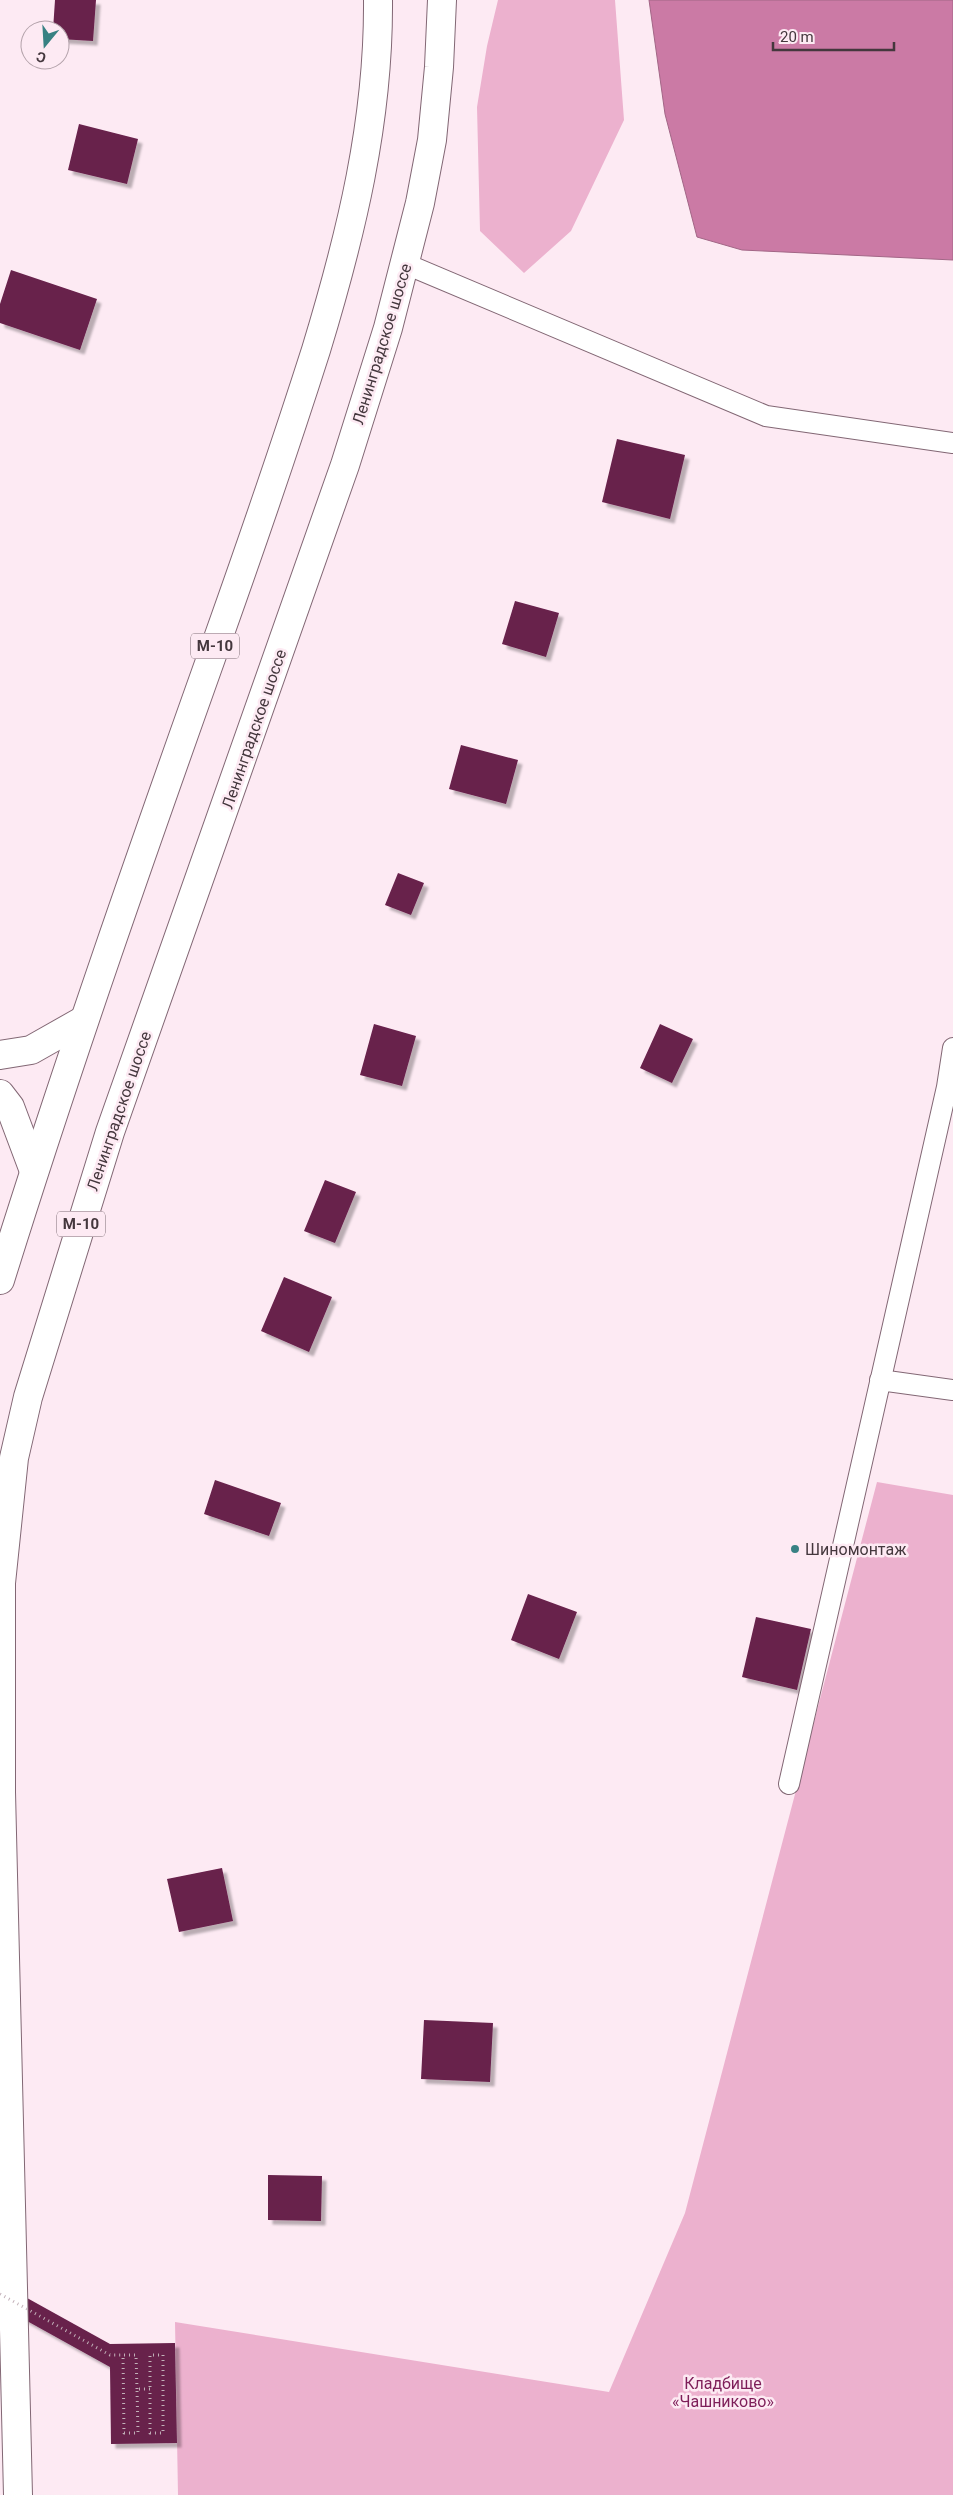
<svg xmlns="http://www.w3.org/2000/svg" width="953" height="2495" viewBox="0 0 953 2495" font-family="Roboto,sans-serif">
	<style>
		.green { fill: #ecb1ce }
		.water { fill: #cb7aa5; stroke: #a26686 }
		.building { fill: #68204b; filter: url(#shadow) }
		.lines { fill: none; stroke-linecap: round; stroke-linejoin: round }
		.lane-casing { stroke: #826774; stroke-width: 22 }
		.street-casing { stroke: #826774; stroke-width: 30 }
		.highway-casing { stroke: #826774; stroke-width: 30 }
		.path { stroke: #c2b1b9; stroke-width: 3; stroke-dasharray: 1 4; stroke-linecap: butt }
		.lane { stroke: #fff; stroke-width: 20 }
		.street { stroke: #fff; stroke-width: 28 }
		.highway { stroke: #fff; stroke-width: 28 }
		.path-bridge { stroke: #c2b1b9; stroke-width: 3; stroke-dasharray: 1 4; stroke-linecap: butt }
		.poi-dot { fill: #388183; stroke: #fdeaf3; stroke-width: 2 }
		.labels { text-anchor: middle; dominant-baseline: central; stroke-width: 5; stroke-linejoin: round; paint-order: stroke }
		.shield { fill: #fdeaf3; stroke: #7c6d74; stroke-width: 1 }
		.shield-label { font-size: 15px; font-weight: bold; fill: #44373d }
		.street-label { font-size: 16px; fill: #44373d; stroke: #fdeaf3 }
		.poi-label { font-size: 16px; fill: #44373d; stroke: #fdeaf3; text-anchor: start }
		.park-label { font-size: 16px; fill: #7e1e59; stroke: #fdeaf3 }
	</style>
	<defs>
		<filter id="shadow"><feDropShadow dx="4.5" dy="4.5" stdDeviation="1" flood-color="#0004"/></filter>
	</defs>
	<rect width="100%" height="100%" fill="#fdeaf3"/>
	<!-- green -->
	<path class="green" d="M498,0H615L624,120L571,231L524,273L480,231L477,107L487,46Z
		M877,1482L953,1495V2495H178L175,2322L609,2392L685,2213Z"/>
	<!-- water -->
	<path class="water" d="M649,0H953V260L742,250L697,237L665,114Z"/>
	<!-- building -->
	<path class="building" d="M55,0H96L93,41L60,39V30H53Z
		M79,124L138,139L127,184L68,170Z
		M11,270L97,299L80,350L0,323V304Z
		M617,439L685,455L670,519L602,502Z
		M515,601L559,613L546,657L502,644Z
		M461,745L518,760L506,804L449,789Z
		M398,873L424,883L411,915L385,905Z
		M374,1024L416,1036L402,1086L360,1075Z
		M660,1024L693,1039L672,1083L640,1068Z
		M325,1180L356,1192L335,1243L304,1231Z
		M284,1277L332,1297L309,1352L261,1331Z
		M215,1480L281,1503L269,1536L204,1514Z
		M528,1594L577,1612L559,1659L511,1640Z
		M756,1617L811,1629L797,1690L742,1677Z
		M222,1868L233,1921L179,1932L167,1879Z
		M424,2020L493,2023L490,2082L421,2079Z
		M268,2175L322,2176L321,2221L268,2220Z
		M0,2283L110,2344L175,2343L177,2443L111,2444L110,2367L0,2306Z"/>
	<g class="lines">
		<defs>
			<path id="lane" d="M406,264L766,416L953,443
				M880,1380L953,1390
				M789,1784L947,1087L953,1048"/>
			<path id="street" d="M0,1055L31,1050L84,1020
				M0,1094L10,1107L34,1171"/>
			<path id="highway" d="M0,1280C68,1062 144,846 221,630C254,537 286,444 316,350C351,235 379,121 378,0
				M18,2495L1,1792V1583L14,1458L28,1397L110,1132L345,465L388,328L420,203L432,140L439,67L442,0"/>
		</defs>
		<!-- lane casing -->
		<use href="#lane" class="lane-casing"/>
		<!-- street casing -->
		<use href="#street" class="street-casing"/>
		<!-- highway casing -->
		<use href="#highway" class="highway-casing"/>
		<!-- path -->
		<path class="path" d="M137,2389L136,2355H123L124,2433H138L137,2389H150V2433H163V2355H150V2389"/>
		<!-- lane -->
		<use href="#lane" class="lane"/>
		<!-- street -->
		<use href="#street" class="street"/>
		<!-- highway -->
		<use href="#highway" class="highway"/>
		<!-- path-bridge -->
		<path class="path-bridge" d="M0,2294L110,2355H123"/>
	</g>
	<!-- markers -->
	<circle class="poi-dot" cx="795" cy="1549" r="5"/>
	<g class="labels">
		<!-- shield labels -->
		<g class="shield">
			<rect x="191" y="633.5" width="48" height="25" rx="4"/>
			<rect x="57" y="1211.5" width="48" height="25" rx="4"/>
		</g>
		<g class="shield-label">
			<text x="215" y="646">М-10</text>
			<text x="81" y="1224">М-10</text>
		</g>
		<!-- street labels -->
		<g class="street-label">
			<text transform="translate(382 344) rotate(-73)">Ленинградское шоссе</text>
			<text transform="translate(254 729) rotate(-71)">Ленинградское шоссе</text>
			<text transform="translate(119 1111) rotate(-71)">Ленинградское шоссе</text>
		</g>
		<!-- poi labels -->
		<g class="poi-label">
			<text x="805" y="1549">Шиномонтаж</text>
		</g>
		<!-- park labels -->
		<g class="park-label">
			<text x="723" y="2383">Кладбище<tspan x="723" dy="18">«Чашниково»</tspan></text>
		</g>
	</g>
	<!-- north arrow -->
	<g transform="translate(45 45) rotate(198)"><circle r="24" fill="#fdeaf3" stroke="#b3a2aa"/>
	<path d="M0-4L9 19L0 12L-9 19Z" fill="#388183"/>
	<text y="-8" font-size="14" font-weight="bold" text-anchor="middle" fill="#44373d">С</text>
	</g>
	<!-- scale -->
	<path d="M773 42v8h121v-8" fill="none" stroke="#44373d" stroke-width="2.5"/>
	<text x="780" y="42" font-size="15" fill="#44373d" stroke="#fdeaf3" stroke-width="4" paint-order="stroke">20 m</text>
</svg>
